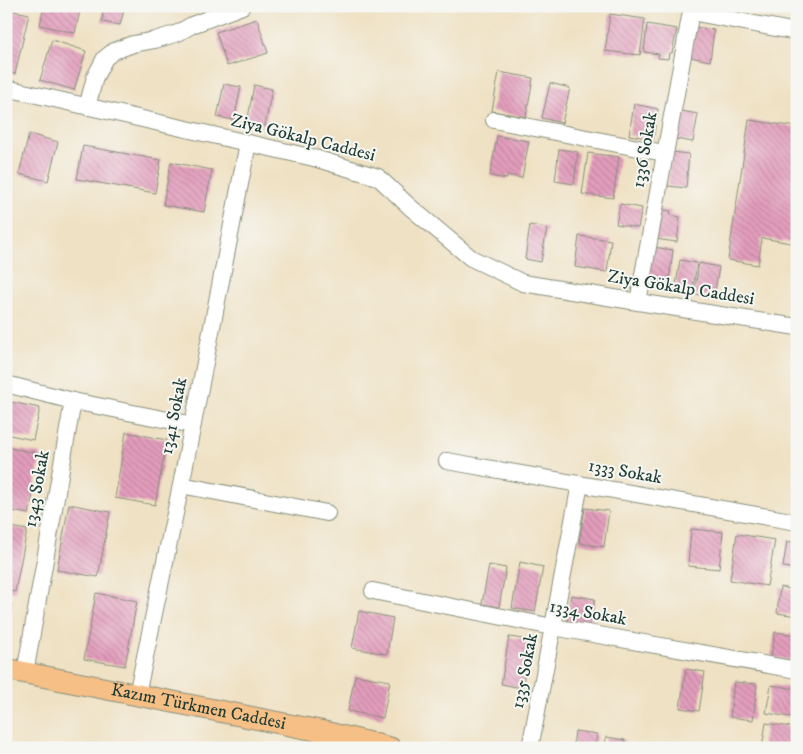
<svg xmlns="http://www.w3.org/2000/svg" width="803" height="754" viewBox="0 0 803 754" font-family="'IM FELL DW Pica',serif">
	<style>
		.building { fill: url(#building-back-hatch) }
		.lines { fill: none; stroke-linecap: round; stroke-linejoin: round }
		.minor-casing { stroke: #878f7c; stroke-width: 18 }
		.major-casing { stroke: #878f7c; stroke-width: 23 }
		.minor { stroke: #fff; stroke-width: 16 }
		.major { stroke: #f5bf86; stroke-width: 21 }
		.labels { text-anchor: middle; dominant-baseline: central; stroke-width: 4; stroke-linejoin: round; paint-order: stroke }
		.street-label { font-size: 18px; fill: #1f3d34; stroke: #f6f6f2 }
	</style>
	<defs>
		<pattern id="building-back-hatch" width="6" height="6" patternUnits="userSpaceOnUse" patternTransform="scale(1.25)"><rect width="6" height="6" fill="#e49ebd"/><path d="M-1 5l2 2M0 0l6 6M5-1l2 2" fill="none" stroke="#b8829a"/></pattern>
	</defs>
	<rect width="100%" height="100%" fill="#f6f6f2"/>
	<filter id="ink" filterUnits="userSpaceOnUse"><feTurbulence type="fractalNoise" baseFrequency=".02" numOctaves="2"/><feDisplacementMap in="SourceGraphic" scale="10" xChannelSelector="R" yChannelSelector="G"/><feConvolveMatrix kernelMatrix="1 2 1 2 8 2 1 2 1" color-interpolation-filters="sRGB"/></filter>
	<filter id="wash" filterUnits="userSpaceOnUse"><feTurbulence type="fractalNoise" baseFrequency=".0096" numOctaves="4" result="noise"/><feDisplacementMap in="SourceGraphic" scale="20" xChannelSelector="R" yChannelSelector="G"/><feGaussianBlur stdDeviation="1.12" result="paint"/><feColorMatrix in="noise" values="0 0 0 0 0 0 0 0 0 0 0 0 0 0 0 0 0 1.4 0 .05"/><feComposite in="paint" operator="in"/></filter>
	<g filter="url(#wash)">
		<rect width="100%" height="100%" fill="#efe1c3"/>
		<g id="blocks">
			<!-- building -->
			<path class="building" d="M44,6H81L75,33L40,25Z
				M100,6H125L120,25L102,22L103,11Z
				M6,9L29,14L15,74L6,72Z
				M610,14L645,19L640,55L605,51Z
				M257,19L268,53L227,66L216,32Z
				M647,24L677,29L672,53H669L668,59L658,58L659,54L644,52Z
				M695,27L714,30L710,61L690,57Z
				M52,40L86,51L74,90L40,80Z
				M499,72L533,78L526,117L492,111Z
				M550,83L570,88L562,123L542,118Z
				M224,84L241,87L234,120L217,117Z
				M254,85L272,89L265,126L247,123Z
				M634,104L658,109L653,139L629,135Z
				M681,111L698,114L693,142L676,139Z
				M749,120L797,127V244L762,238L758,265L728,260Z
				M29,134L58,142L48,181L19,174Z
				M497,136L529,141L522,178L507,175V179L490,176Z
				M83,146L161,160L155,193L77,179Z
				M559,149L578,152L574,184L555,181Z
				M671,152L689,154L686,188L668,186Z
				M588,153L619,157L613,198L582,194Z
				M171,162L212,170L204,212L163,205Z
				M620,204L642,208L638,228L616,224Z
				M658,209L671,211L670,215L680,217L677,242L654,239Z
				M530,225L547,228L541,262L525,259Z
				M579,236L611,240L607,272L575,267Z
				M653,247L673,250L669,282L648,280Z
				M680,260L697,263L692,294L675,291Z
				M699,263L719,267L714,297L694,294Z
				M6,401L40,408L33,440L6,434Z
				M126,432L167,440L155,505L115,498Z
				M10,448L41,454L29,514L6,510V467Z
				M69,504L110,512L98,577L57,570Z
				M585,508L609,511L604,547L579,543Z
				M6,526L27,530L15,592L6,590Z
				M691,529L723,532L719,569L688,566Z
				M737,534L775,540L767,586L730,580Z
				M787,541L797,543V569L783,567Z
				M520,562L543,567L535,612L512,608Z
				M489,565L506,568L499,607L482,604Z
				M780,587L797,590V616L777,613Z
				M96,593L137,601L125,666L84,659Z
				M571,595L595,599L590,625L567,621Z
				M6,604L12,605L7,631H6Z
				M359,611L393,618L387,654L352,648Z
				M775,632L797,635V661L771,657Z
				M509,637L531,640L522,688L501,684Z
				M686,669L705,672L699,711L680,708Z
				M355,675L390,681L383,718L348,711Z
				M734,682L757,684L753,720L730,717Z
				M771,685L797,689V718L766,713Z
				M766,723L797,728V748H762Z
				M575,731L597,734L595,748H573Z
				M606,737L625,740L624,748H605Z"/>
		</g>
	</g>
	<g filter="url(#ink)">
		<use href="#blocks" fill-opacity="0" stroke="#878f7c" stroke-width="1"/>
		<g class="lines">
			<defs>
				<path id="minor" d="M691,12L797,32
					M6,88L314,158L378,177L410,207L471,258L523,283L638,302L797,327
					M87,107L95,77L105,58L114,51L133,44L155,40L178,33L192,25L242,6
					M494,120L664,153
					M638,302L692,6
					M6,384L73,401L193,425
					M447,461L797,522
					M181,485L327,513
					M373,591L553,627L797,670
					M25,673L73,401
					M137,695L181,485L248,143
					M530,748L580,484"/>
				<g id="major">
					<path id="s1" d="M6,669L320,731L390,748"/>
				</g>
			</defs>
			<!-- minor casing -->
			<use href="#minor" class="minor-casing"/>
			<!-- major casing -->
			<use href="#major" class="major-casing"/>
			<!-- minor -->
			<use href="#minor" class="minor"/>
			<!-- major -->
			<use href="#major" class="major"/>
		</g>
	</g>
	<g class="labels">
		<!-- street labels -->
		<g class="street-label">
			<text transform="translate(303 138) rotate(14)">Ziya Gökalp Caddesi</text>
			<text transform="translate(645 150) rotate(-80)">1336 Sokak</text>
			<text transform="translate(681 288) rotate(9)">Ziya Gökalp Caddesi</text>
			<text transform="translate(174 416) rotate(-79)">1341 Sokak</text>
			<text transform="translate(625 472) rotate(10)">1333 Sokak</text>
			<text transform="translate(37 489) rotate(-80)">1343 Sokak</text>
			<text transform="translate(588 613) rotate(10)">1334 Sokak</text>
			<text transform="translate(525 671) rotate(-79)">1335 Sokak</text>
			<text stroke="none"><textPath href="#s1" startOffset="196">Kazım Türkmen Caddesi</textPath></text>
		</g>
	</g>
	<!-- margin -->
	<rect width="803" height="754" fill="none" stroke="#f6f6f2" stroke-width="25"/>
</svg>
